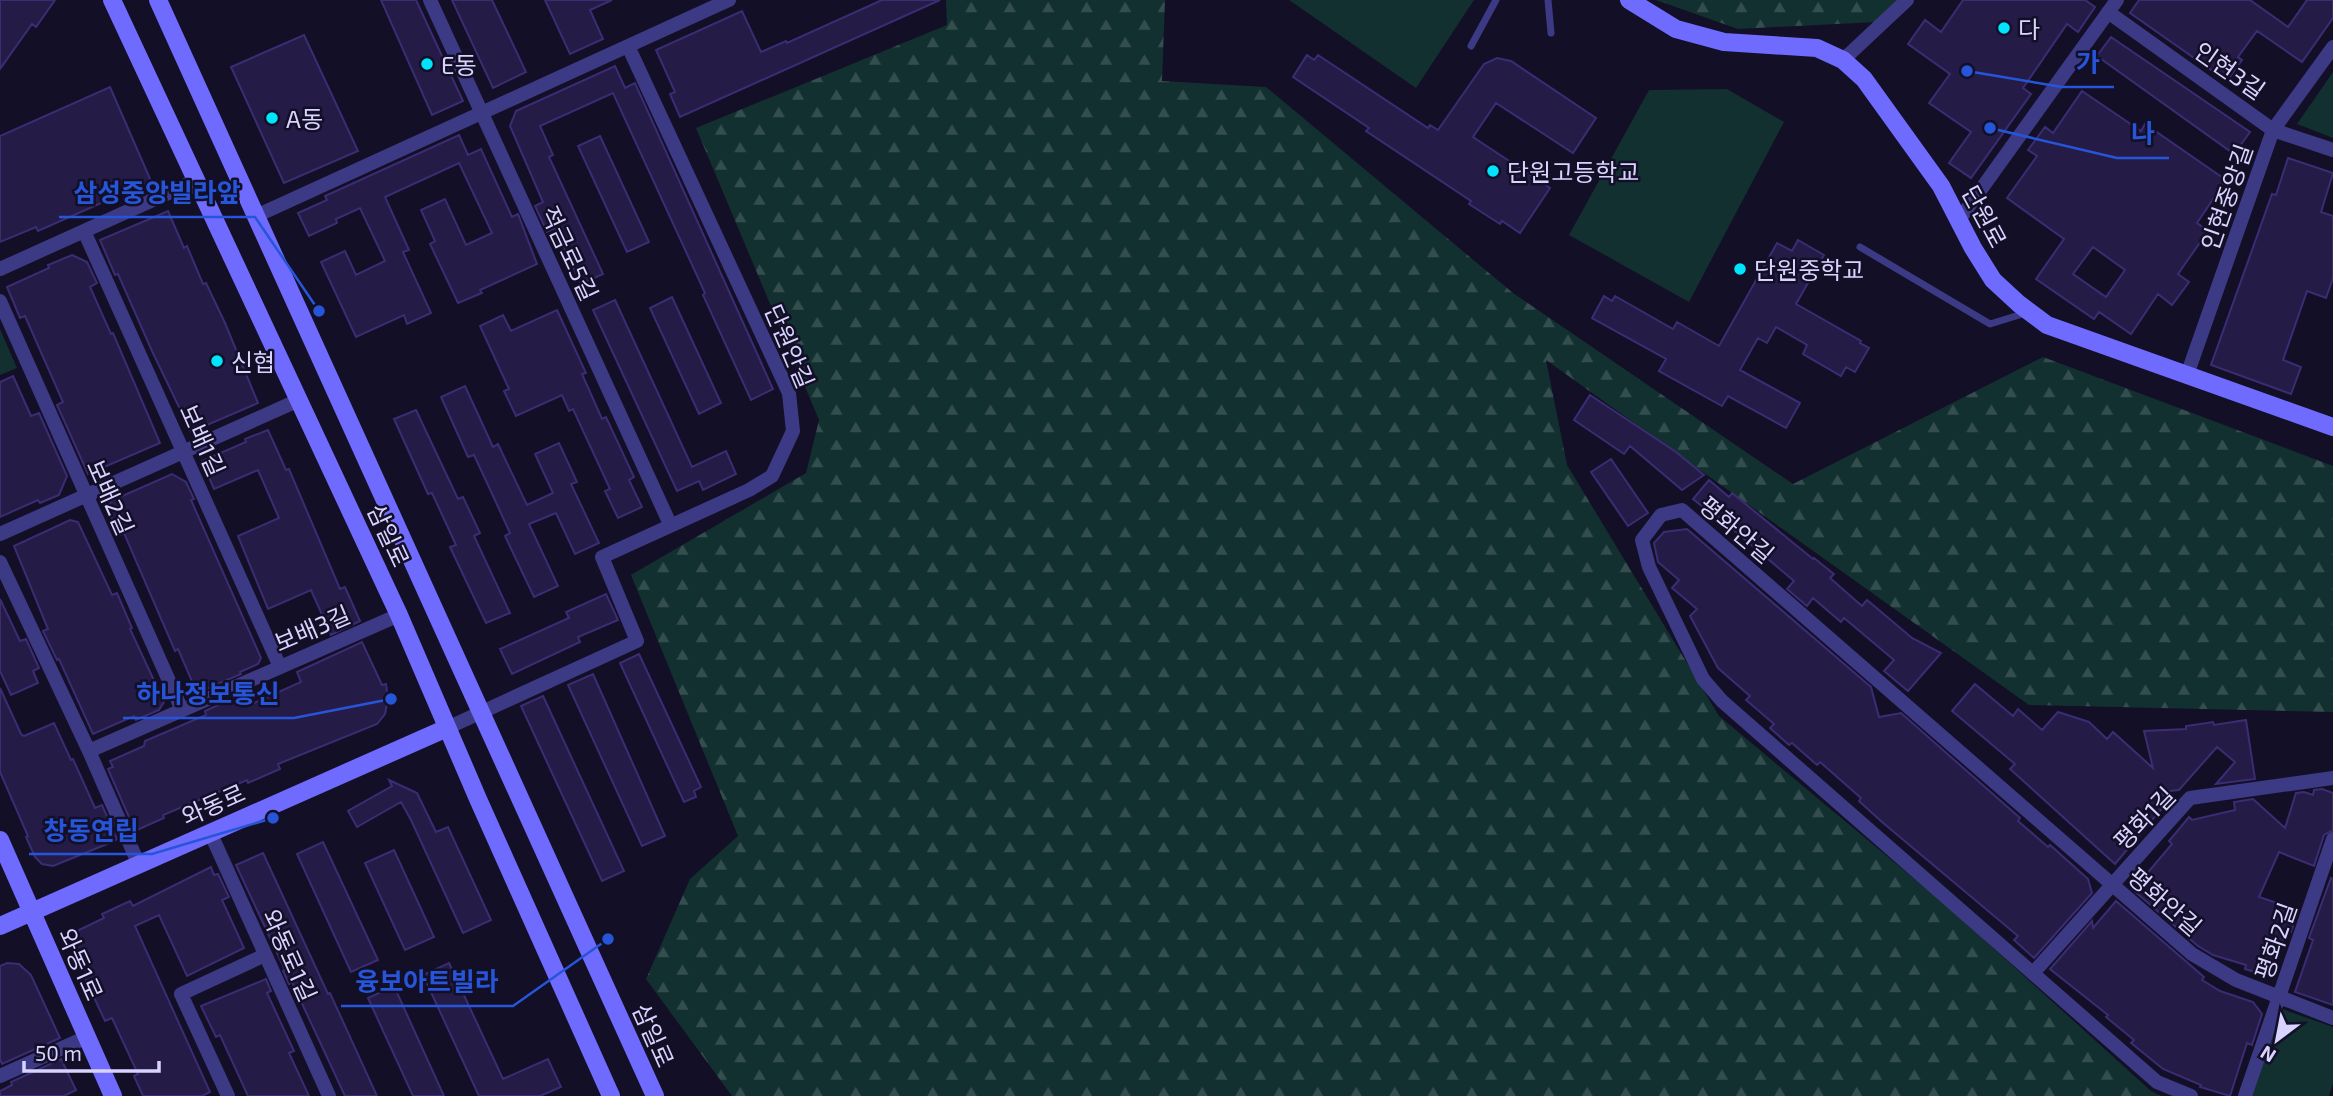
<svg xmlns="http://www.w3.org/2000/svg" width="2333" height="1096" viewBox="0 0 2333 1096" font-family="'Exo 2','Noto Sans KR',sans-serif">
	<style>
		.green { fill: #12302f }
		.forest { fill: url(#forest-firs) }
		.building { fill: #241b47; stroke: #3b2d73; stroke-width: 2; fill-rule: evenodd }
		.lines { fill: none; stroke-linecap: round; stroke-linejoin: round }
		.lane { stroke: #3d3a85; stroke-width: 7 }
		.street { stroke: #3d3a85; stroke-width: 14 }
		.secondary { stroke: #6f6bff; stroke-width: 18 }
		.poi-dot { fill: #00e5ff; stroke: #130f26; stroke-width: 2.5 }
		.labels { text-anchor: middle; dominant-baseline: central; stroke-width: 5; stroke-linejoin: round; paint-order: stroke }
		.poi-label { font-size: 24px; fill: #d9d4ff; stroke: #130f26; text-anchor: start }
		.street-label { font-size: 24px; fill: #d9d4ff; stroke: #130f26 }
		.leader { fill: none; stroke: #2655da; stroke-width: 2.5 }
		.callout-dot { fill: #2655da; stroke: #130f26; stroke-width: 2.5 }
		.callout-label { font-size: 26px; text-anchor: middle; font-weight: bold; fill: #2655da; stroke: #130f26; stroke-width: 5; stroke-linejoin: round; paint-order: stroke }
	</style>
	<defs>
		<pattern id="forest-firs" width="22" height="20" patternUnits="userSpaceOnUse" patternTransform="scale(1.75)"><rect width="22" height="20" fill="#12302f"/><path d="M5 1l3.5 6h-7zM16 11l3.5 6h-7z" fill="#344d4e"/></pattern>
	</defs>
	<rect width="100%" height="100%" fill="#130f26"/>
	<!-- green -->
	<path class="green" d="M1289,0H1474L1416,88Z
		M2333,72V138L2297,124Z
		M1727,89L1784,122L1689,302L1569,235L1649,90Z
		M0,329L17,368L0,375Z
		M2282,1009L2333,1027V1083L2329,1096H2252Z"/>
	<!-- forest -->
	<path class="forest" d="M946,0H1165L1162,81L1266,87L1513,293L1793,484L2043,357L2333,466V712L2029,705L1546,360L1567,465L1719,716L1948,907L2151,1091L2161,1096H732L646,979L690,879L738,836L631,575L806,473L819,420L696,128L947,25Z
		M1656,0H1897L1876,22L1738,29Z"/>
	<!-- building -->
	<path class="building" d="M0,0H55L36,27L32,24L0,69Z
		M381,0H416L463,101L432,115Z
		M452,0H492L526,72L493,88Z
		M545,0H612L590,10L603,39L570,54Z
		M882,0H940L680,117L670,94L675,92L656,50L742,11L761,52L786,41L787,43Z
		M1963,0H2085L2095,7L2078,32L2067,24L2023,88L2031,94L1971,178L1949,163L1971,132L1929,103L1950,74L1908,44L1925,20L1941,32Z
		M2139,0H2250L2288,27L2307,0H2333V18L2302,62L2257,31L2238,57L2242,60L2227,81L2130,13Z
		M304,35L358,151L284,183L231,67Z
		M2111,37L2250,132L2234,154L2097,56Z
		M1307,55L1314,60L1318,55L1428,128L1430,125L1438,130L1484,64L1497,58L1511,61L1596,118L1573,153L1496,103L1473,137L1550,188L1520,233L1502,221L1500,224L1469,204L1471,201L1366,131L1369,128L1293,77Z
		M615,66L625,88L635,83L773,389L751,400L703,295L705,293L613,93L540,126L553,155L549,157L603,274L581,284L555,228L547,232L535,206L543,202L510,126L516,111Z
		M110,87L151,181L38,231L36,227L0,242V136Z
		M2082,91L2141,131L2145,124L2226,180L2197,223L2208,231L2178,274L2189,282L2172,305L2158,294L2131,334L2099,312L2094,319L2036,279L2064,239L2007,198L2037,156L2028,150L2045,127L2053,133ZM2093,247L2125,270L2106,297L2073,274Z
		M459,135L468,155L481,149L512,217L518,214L537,264L480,290L482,293L458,303L430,244L435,241L421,210L445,199L466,245L492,233L459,163L385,197L409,250L403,252L431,313L407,324L404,315L356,337L321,262L345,251L356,275L385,261L360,208L336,219L337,223L309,236L298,213L327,200L325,196Z
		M600,136L649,242L627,252L578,146Z
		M2288,158L2333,173L2321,212L2333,216V278L2326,298L2307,291L2283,360L2301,367L2291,394L2211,365L2272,194L2276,195Z
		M168,211L184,248L187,246L203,284L206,283L225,323L258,403L191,432L152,351L118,274L115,275L100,240Z
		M1798,240L1824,255L1796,304L1861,341L1860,343L1869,348L1855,372L1846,367L1841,376L1803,354L1807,345L1776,327L1767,343L1758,338L1740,370L1800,403L1786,428L1728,396L1722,406L1659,371L1666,359L1592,318L1604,296L1612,301L1615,296L1673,329L1677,322L1719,346L1777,243L1792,251Z
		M72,255L87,262L97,283L90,287L111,334L113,333L160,443L88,474L57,405L63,402L25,316L20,318L7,287L49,268L48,265Z
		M672,297L721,403L699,414L650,308Z
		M615,300L692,467L726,451L736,474L703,490L699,481L677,491L593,310Z
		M557,310L586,373L582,374L602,419L606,417L634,477L629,480L642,507L618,518L605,491L610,489L573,409L569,411L562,395L516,416L504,391L509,389L480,326L503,315L511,331Z
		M13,376L31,416L39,413L67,476L59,495L40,503L38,500L0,517V382Z
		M465,386L493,447L498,444L527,505L553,493L535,454L559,443L577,482L571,484L599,543L575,554L556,513L529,524L558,586L534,597L505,536L510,533L488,485L474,455L468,457L441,397Z
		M1590,395L1676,452L1704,475L1682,490L1630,446L1624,454L1574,420Z
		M416,410L458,499L463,497L480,533L474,536L510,613L486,623L450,547L456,545L432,493L428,494L394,419Z
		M268,430L286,470L289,469L340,589L345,587L360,621L331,635L311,590L268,609L238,536L279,518L258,470L214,489L202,461L246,442L245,439Z
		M1611,459L1648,513L1628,526L1591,472Z
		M172,474L186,482L194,499L191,500L261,658L258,664L240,672L241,674L197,693L178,649L175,651L124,533L120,535L108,510L111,501Z
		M1709,480L1729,497L1732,493L1813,559L1814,558L1834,574L1830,578L1862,606L1867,600L1912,638L1941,653L1908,691L1884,671L1894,660L1844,618L1841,622L1813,598L1807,606L1787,589L1794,581L1710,510L1708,511L1693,499Z
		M70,520L78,522L112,595L117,593L132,628L130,629L164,702L159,710L136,720L134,716L93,734L59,659L57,660L43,631L48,629L14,546Z
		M1687,529L1871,687L1879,717L1901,713L2020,818L2018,821L2048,847L2050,845L2088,879L2092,893L2034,958L2014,940L2018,936L1882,822L1859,801L1861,798L1820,762L1817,765L1792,743L1789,745L1770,728L1774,724L1746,700L1750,696L1718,668L1690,616L1697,609L1672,588L1679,580L1658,562L1654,543L1664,532Z
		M606,594L618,620L578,637L580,642L512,674L500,649L569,618L566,612Z
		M0,599L20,641L26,639L39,668L33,671L38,683L11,695L0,671Z
		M362,642L382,685L386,684L388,699L385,714L377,724L278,764L280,769L248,783L247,780L163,815L164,818L135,831L108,769L113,767L110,761L144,746L145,741L206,715L205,711L249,691L254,703L301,682L297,672Z
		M639,654L701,787L694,791L696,797L684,802L620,663Z
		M593,674L665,836L642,846L568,685Z
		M1975,684L2013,716L2018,709L2042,730L2058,712L2089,722L2107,739L2113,732L2153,768L2144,731L2186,729V726L2213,722L2214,725L2246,720L2255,779L2216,784L2235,762L2217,747L2179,790L2160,792L2169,800L2115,864L2010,769L2015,764L1952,711Z
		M0,688L21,734L24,736L54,723L71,760L73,759L95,808L102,805L117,839L112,842L53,866L42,864L35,857L26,837L28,836L0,772Z
		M543,696L624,871L602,881L521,706Z
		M389,780L417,793L436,832L448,827L491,920L463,933L411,820L401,802L357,827L348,811L392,786Z
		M2322,789L2333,793V830L2324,835L2314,866L2279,852L2259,897L2298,910L2291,932L2286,931L2271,977L2245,969L2246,965L2213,955L2198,946L2133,890L2172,844L2169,841L2189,817L2192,820L2235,810L2234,802L2253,799L2285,828L2296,793L2304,792L2313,795L2314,790Z
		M323,842L378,960L351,972L297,854Z
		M394,850L434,937L405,950L365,863Z
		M263,853L328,994L330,993L377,1096H345L292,982L289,984L283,971L285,970L236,865Z
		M211,867L214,875L218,874L229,897L222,900L244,948L187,976L159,915L135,926L210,1092L202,1096H143L134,1076L138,1074L112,1018L105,1021L85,978L88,976L76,949L75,937L79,930L104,918L102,914L130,901L133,906Z
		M2331,878L2333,879V1005L2295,992L2313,940L2309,938Z
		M2116,901L2204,977L2202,980L2220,991L2253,1002L2262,1014L2252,1045L2247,1043L2230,1096L2200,1087L2201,1085L2163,1069L2131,1043L2134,1040L2106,1017L2108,1015L2050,969L2092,921L2093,928Z
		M7,963L19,964L31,975L60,1038L2,1064L0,1059V966Z
		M449,963L503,1079L548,1059L561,1087L540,1096H479L423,975Z
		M266,979L271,991L267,993L294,1051L289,1053L309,1096H248L220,1035L216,1037L201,1006Z
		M394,986L444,1096H413L368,998Z
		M61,1059L76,1090L64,1096H0V1091L12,1085L11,1082Z"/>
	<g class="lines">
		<!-- lane -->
		<path class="lane" d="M1548,0L1551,33
			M1471,46L1496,0
			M1860,247L1990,324L2029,312"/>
		<!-- street -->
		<path class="street" d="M430,0L670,524
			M2108,12L2273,130L2333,150
			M1843,60L1907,0
			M256,216L628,46
			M1959,220L2117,0
			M84,231L280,667
			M0,269L197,180
			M0,301L182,710
			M2187,375L2273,130L2333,47
			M0,534L299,400
			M0,562L89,751L139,865
			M447,728L637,641L602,557L749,490L772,476L793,431L789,393L628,46L729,0
			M89,751L399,615
			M210,832L329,1096
			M2033,973L2190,798L2333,778
			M0,1076L87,1037
			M228,1096L181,994L265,955
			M2191,1096L2157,1082L1722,701L1703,679L1649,567L1642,540L1661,515L1682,510L2192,954L2236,980L2333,1018
			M2245,1096L2333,839"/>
		<!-- secondary -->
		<path class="secondary" d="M112,0L399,615L478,799L611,1096
			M158,0L655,1096
			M1629,0L1676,29L1724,42L1817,48L1843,60L1864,79L1941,186L1973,248L1993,280L2019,304L2047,325L2333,427
			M0,840L113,1096
			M0,926L447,728"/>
	</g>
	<!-- markers -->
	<g class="poi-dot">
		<circle cx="2004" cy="28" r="7"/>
		<circle cx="427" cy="64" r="7"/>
		<circle cx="272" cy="118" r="7"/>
		<circle cx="1493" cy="171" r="7"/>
		<circle cx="1740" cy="269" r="7"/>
		<circle cx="217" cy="361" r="7"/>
	</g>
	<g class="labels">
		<!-- poi labels -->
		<g class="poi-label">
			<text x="2018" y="28">다</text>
			<text x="441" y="64">E동</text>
			<text x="286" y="118">A동</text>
			<text x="1507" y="171">단원고등학교</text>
			<text x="1754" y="269">단원중학교</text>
			<text x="231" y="361">신협</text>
		</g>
		<!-- street labels -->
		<g class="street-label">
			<text transform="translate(2230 70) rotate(35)">인현3길</text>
			<text transform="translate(2226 197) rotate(-71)">인현중앙길</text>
			<text transform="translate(1985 216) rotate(62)">단원로</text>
			<text transform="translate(570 253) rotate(65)">적금로5길</text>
			<text transform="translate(790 346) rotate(67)">단원안길</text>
			<text transform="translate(203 440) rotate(66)">보배1길</text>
			<text transform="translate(111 497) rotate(66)">보배2길</text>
			<text transform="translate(1737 529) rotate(40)">평화안길</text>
			<text transform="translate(389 535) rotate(65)">삼일로</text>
			<text transform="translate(312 628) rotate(-23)">보배3길</text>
			<text transform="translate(213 804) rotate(-24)">와동로</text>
			<text transform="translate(2144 818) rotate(-46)">평화1길</text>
			<text transform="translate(2165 901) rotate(41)">평화안길</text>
			<text transform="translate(2275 941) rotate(-71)">평화2길</text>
			<text transform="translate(290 955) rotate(66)">와동로1길</text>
			<text transform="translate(81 964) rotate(66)">와동1로</text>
			<text transform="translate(654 1035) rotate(66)">삼일로</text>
		</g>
	</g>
	<!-- callouts -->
	<path class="leader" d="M1967 71L2062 87H2114M1990 128L2117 158H2169M319 311L255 217H59M391 699L294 718H123M273 818L152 854H29M608 939L513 1006H341"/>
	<g class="callout-dot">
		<circle cx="1967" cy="71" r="7"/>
		<circle cx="1990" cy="128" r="7"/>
		<circle cx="319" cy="311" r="7"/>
		<circle cx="391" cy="699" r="7"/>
		<circle cx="273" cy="818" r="7"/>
		<circle cx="608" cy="939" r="7"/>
	</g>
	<g class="callout-label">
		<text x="2088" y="72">가</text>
		<text x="2143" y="143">나</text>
		<text x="157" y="202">삼성중앙빌라앞</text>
		<text x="208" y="703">하나정보통신</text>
		<text x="91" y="840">창동연립</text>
		<text x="427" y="991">융보아트빌라</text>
	</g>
	<!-- north arrow -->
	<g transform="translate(2277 1040) rotate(212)" stroke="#130f26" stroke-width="5" paint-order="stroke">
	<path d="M0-5L12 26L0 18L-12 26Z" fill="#d9d4ff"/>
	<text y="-10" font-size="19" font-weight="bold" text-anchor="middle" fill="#d9d4ff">N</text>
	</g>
	<!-- scale -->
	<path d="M24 1061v10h135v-10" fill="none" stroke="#d9d4ff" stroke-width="3.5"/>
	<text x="35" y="1061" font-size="21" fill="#d9d4ff" stroke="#130f26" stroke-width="5" paint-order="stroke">50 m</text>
</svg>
